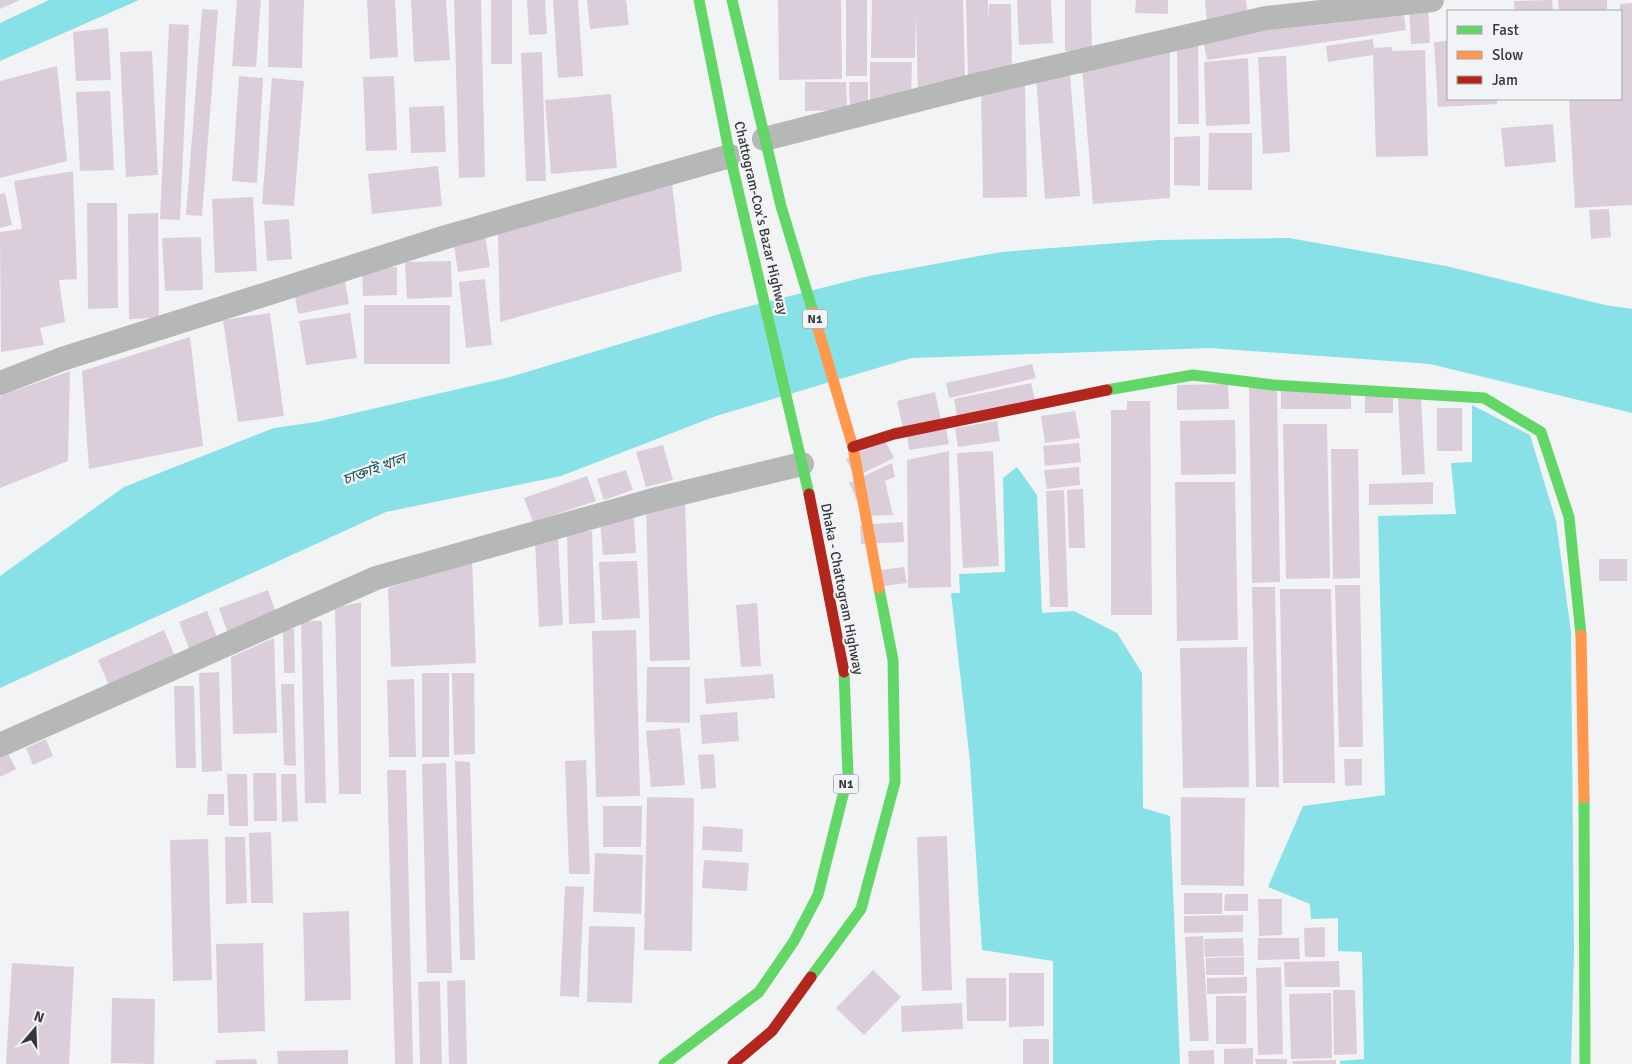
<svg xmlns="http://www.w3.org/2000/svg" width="1632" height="1064" viewBox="0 0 1632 1064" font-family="Signika,'Noto Sans Bengali',sans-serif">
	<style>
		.water { fill: #87e1e6 }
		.building { fill: #dbceda }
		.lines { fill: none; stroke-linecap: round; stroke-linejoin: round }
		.street { stroke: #b6b7b7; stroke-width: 24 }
		.fast { stroke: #63d668; stroke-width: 11 }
		.slow { stroke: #ff974d; stroke-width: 11 }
		.jam { stroke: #b3261e; stroke-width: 11 }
		.labels { text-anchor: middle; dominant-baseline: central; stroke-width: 4.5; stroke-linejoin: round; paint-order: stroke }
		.shield { fill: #f1f3f6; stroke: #6e6f71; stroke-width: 1 }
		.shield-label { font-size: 12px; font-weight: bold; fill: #363738 }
		.street-label { font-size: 14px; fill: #363738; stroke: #f1f3f6 }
		.water-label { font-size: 15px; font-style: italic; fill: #1f5658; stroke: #f1f3f6 }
	</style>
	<rect width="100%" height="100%" fill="#f2f3f5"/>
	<!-- water -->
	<path class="water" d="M49,0H139L0,61V23Z
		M1289,238L1446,266L1605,305L1632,309V413L1430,364L1210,348L911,358L716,416L561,476L386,512L0,688V576L124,487L274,428L316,422L510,377L723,313L869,276L1001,252L1158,240Z
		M1472,405L1530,435L1556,521L1571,632L1574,953L1571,1064H1340V1061L1364,1059L1362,952L1338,951V918L1311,919L1310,904L1268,887L1303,806L1385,795L1378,516L1456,514L1451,463L1472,462Z
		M1017,467L1037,495L1042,613L1074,611L1117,633L1142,673L1143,808L1170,816L1180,1064H1053V961L982,950L970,762L951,593H960L959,574L1005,572L1003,478Z"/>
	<!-- building -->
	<path class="building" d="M0,0H20L0,9Z
		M237,0H261L256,67L232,66Z
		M269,0H304L302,68L268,67Z
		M367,0H395L398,57L370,59Z
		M411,0H446L450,60L414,62Z
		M454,0H481L485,177L459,178Z
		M491,0H512V64H491Z
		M527,0H545L547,34L529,35Z
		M553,0H578L583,76L558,78Z
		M587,0H626L629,25L590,29Z
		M778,0H841L842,79L779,80Z
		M846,0H867V76H846Z
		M872,0H963L965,78L918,96L916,14L915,58H871Z
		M966,0H988V18L989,4H1011L1012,72L968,78Z
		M1017,0H1051L1053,43L1019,45Z
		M1065,0H1091L1092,51H1065Z
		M1136,0H1168V14L1135,13Z
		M1205,0H1246L1248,20L1207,23Z
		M1552,0L1553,11H1515L1514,1Z
		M1558,0H1607V11H1559Z
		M1632,3V205L1575,208L1569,99H1621L1620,4Z
		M1428,6L1430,43L1411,44L1409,7Z
		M1403,8L1406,30L1207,60L1203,38Z
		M202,9L218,10L202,216L186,215Z
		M169,24L189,25L180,220L160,219Z
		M108,28L111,80L76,81L73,32Z
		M1373,39L1374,48L1392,47V51L1425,50L1428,156L1376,157L1373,55L1328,62L1326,46Z
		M1447,41L1448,99H1497V104L1438,107L1434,42Z
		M1177,43H1198L1199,124H1178Z
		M1170,47V198L1093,204L1082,68Z
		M152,51L158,175L126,177L120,52Z
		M542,52L546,181H526L521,53Z
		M1286,56L1290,152L1263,154L1258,57Z
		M1248,58L1250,124L1206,126L1204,62Z
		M870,62H912L911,102L870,106Z
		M57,66L67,161L0,178V81Z
		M1070,75L1080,196L1045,199L1036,77Z
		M239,76L263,78L257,183L232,181Z
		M394,76L397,150L366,151L363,77Z
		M272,78L304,81L294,206L262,204Z
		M805,82H846L847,110L805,111Z
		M849,82H868V109L850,110Z
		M1025,86L1027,197L983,198L981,87Z
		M110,91L114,170L80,171L76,92Z
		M611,94L617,168L551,174L545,100Z
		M444,106L446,152L411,153L409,107Z
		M1553,124L1556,162L1505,167L1501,128Z
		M1209,133H1252V190H1208Z
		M1200,136V186L1174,185V137Z
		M438,166L442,206L372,214L368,174Z
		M73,171L77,279L59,280L65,322L40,328L44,345L1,352L0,232L22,229L14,181Z
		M672,182L682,271L500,322L498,233Z
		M5,193L12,225L0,228V194Z
		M253,197L257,271L215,273L212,199Z
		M87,203H117L118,308L88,309Z
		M1609,209L1611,237L1591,239L1589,210Z
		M158,213L159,318L129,319L128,214Z
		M289,219L292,259L267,261L264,221Z
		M485,235L490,267L458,272L453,239Z
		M201,237L203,290L165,291L162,238Z
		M451,261L452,297L407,299L405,262Z
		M397,267V295L363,296L362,268Z
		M485,279L492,345L466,348L459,282Z
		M345,281L349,304L298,314L294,291Z
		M364,305H450V364H364Z
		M270,313L284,416L238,422L223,320Z
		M350,313L357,358L306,365L299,321Z
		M190,337L203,446L89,469L82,371Z
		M1032,364L1036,378L949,398L946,383Z
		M70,371L68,461L0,488V396Z
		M1031,383L1035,400L957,416L954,399Z
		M1228,384L1229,409L1177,410V385Z
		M1277,385L1280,582L1252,583L1249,386Z
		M1281,391H1351V409H1281Z
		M935,392L941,420L903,429L897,401Z
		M1365,394L1393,395V413H1365Z
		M1421,397L1425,474L1402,475L1398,398Z
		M1127,401H1150L1152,615H1111V410H1127Z
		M1437,408H1462V451H1437Z
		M1075,411L1080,438L1045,443L1041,416Z
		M1235,420L1236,474L1181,475L1180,421Z
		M997,421L1000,441L958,447L955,428Z
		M1283,424H1327L1330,578L1286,579Z
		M946,428L949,444L909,450L907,434Z
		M885,440L894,458L855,477L846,459Z
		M1079,443L1081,462L1045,466L1043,446Z
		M663,445L673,480L646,487L636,452Z
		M1331,449H1358L1360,578L1333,579Z
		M949,451L951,587L908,588L907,460Z
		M993,451L999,566L963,568L957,453Z
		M892,463L895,477L885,481L893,515L864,516L849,483Z
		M1079,467L1080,485L1047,489L1044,470Z
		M626,470L633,490L604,500L597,479Z
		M587,476L596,501L533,522L524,498Z
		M1175,482H1235L1238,640L1177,641Z
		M1433,482V504L1369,505V484Z
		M1083,489L1085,548H1069L1067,490Z
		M1064,490L1068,607H1050L1046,491Z
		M685,502L690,660L650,661L646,503Z
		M634,518L636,553L603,555L600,520Z
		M903,522L904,542L861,544L860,525Z
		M592,531L595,623L569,624L567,532Z
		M558,538L563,625L539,627L535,539Z
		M1599,559H1627V581H1599Z
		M472,560L476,663L391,667L388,588Z
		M637,561L640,618L602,620L599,562Z
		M904,567L907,583L884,586L881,570Z
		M1335,585H1360L1363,747H1339Z
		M1252,587H1275L1279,787H1256Z
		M1280,589H1331L1335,783H1283Z
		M268,590L277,616L228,634L219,608Z
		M361,602V794H339L335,608Z
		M757,603L761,666L741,667L736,605Z
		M207,611L218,640L190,651L179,622Z
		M301,621H322L326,803H305Z
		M283,629H294L295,673H284Z
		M164,630L176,659L110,688L98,660Z
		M636,630L640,796L596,797L592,631Z
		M274,638L277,733L233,734L231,657Z
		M1247,647L1249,787L1183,788L1180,648Z
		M647,667H690V723L646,722Z
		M219,672L222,771L202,772L199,673Z
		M422,673H449V757H422Z
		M452,673H474L475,754L454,755Z
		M773,674L775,698L706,704L704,679Z
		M414,679L416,757H389L387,680Z
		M281,684H294L296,766L284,765Z
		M174,686H194L196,768H176Z
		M737,712L739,741L702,744L700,715Z
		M680,728L685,785L651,787L646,731Z
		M46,739L53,756L33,765L26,748Z
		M6,750L16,769L0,777V753Z
		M714,754L716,788L701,789L698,755Z
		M1344,759H1362V785L1345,786Z
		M586,760L590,874H569L565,761Z
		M455,761L470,762L475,960H460Z
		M446,763L452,973H427L422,764Z
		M387,770H406L413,1064H395Z
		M253,773H276L277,821H254Z
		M227,774H247L248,826H229Z
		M281,774H296L298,821L282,822Z
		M208,794H224V815H207Z
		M647,797L694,798L692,951L644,950Z
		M1181,797L1245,798L1244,886L1181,885Z
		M603,806H642L641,847H603Z
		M703,826L743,829L742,852L702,850Z
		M271,832L273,903H251L249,833Z
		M947,836L952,990L922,991L917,837Z
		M225,837H245L247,903L226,904Z
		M208,839L212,980L173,981L170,840Z
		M595,853L643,855L641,914L593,912Z
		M704,860L749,863L747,891L702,888Z
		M565,886L584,887L579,997L560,996Z
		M1184,893H1222V914H1184Z
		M1225,894H1248V911H1224Z
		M1258,899H1282V935L1259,936Z
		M349,911L351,1000L305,1001L303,913Z
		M1243,915V932L1184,933V916Z
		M589,926L635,927L632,1003L587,1002Z
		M1325,927V957H1305L1304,928Z
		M1203,936L1204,957L1201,958H1204L1209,1041H1190L1185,937Z
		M1243,938L1244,956L1205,957L1204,939Z
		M1258,938H1299L1300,959L1258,960Z
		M263,943L265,1031L218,1033L216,944Z
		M1244,957V975H1206V958Z
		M1339,961L1340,987H1285L1284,962Z
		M12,963L74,967L69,1064H6Z
		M1281,967L1283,1054L1258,1055L1256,968Z
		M873,970L901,997L864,1035L836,1008Z
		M1009,973H1044V1026L1009,1027Z
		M1247,977V993L1207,994V978Z
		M966,978H1006V1021H967Z
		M465,980L467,1064H449L447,981Z
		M440,981L442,1064H420L418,982Z
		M1333,990H1355L1357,1054L1334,1055Z
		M1331,993L1332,1058L1291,1059L1289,994Z
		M1216,996H1246V1044H1216Z
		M112,998L155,999L154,1064L111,1063Z
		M962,1003L963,1029L902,1032L901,1006Z
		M1023,1039H1049V1064H1023Z
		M1253,1048V1064H1224V1049Z
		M348,1050V1064H278L277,1051Z
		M1214,1050V1064H1189L1188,1051Z
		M256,1059L257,1064H216L215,1060Z
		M1255,1059H1287V1064H1256Z
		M1336,1060V1064H1293L1292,1061Z"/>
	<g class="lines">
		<!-- street -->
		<path class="street" d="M764,139L980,84L1266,18L1432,0
			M0,383L62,359L446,237L730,156
			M0,745L376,578L653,500L802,464"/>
		<!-- fast -->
		<path class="fast" d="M699,0L730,156L809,494
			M732,0L781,206L813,312
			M1107,390L1193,375L1273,385L1484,398L1541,432L1569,517L1581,635
			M1584,798L1585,1064
			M811,977L861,909L895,782L893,660L879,588
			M664,1064L759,992L794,941L818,895L848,775L844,672"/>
		<!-- slow -->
		<path class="slow" d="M813,312L853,447L879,588
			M1581,635L1584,798"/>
		<!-- jam -->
		<path class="jam" d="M853,447L894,434L1107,390
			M809,494L844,672
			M733,1064L772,1031L811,977"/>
	</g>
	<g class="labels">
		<!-- shield labels -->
		<g class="shield">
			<rect x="802.5" y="309.5" width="25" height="19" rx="4"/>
			<rect x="833.5" y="774.5" width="25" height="19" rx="4"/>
		</g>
		<g class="shield-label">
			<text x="815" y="319">N1</text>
			<text x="846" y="784">N1</text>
		</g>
		<!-- street labels -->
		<g class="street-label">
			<text transform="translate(761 218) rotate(77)">Chattogram-Cox's Bazar Highway</text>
			<text transform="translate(842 589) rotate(79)">Dhaka - Chattogram Highway</text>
		</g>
		<!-- water labels -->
		<g class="water-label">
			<text transform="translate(374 469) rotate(-20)">চাক্তাই খাল</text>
		</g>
	</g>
	<!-- legend -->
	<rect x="1447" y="10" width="175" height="90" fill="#f1f3f6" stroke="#a6a8aa"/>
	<rect x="1457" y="26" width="25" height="8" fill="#63d668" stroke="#a6a8aa"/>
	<text x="1492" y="35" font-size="15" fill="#363738">Fast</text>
	<rect x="1457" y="51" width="25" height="8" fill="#ff974d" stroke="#a6a8aa"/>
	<text x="1492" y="60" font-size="15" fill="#363738">Slow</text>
	<rect x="1457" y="76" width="25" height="8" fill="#b3261e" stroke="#a6a8aa"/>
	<text x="1492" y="85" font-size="15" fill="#363738">Jam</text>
	<!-- north arrow -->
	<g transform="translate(35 1029) rotate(19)" stroke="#f1f3f6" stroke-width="4" paint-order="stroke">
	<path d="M0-4L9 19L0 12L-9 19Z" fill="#363738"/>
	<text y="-8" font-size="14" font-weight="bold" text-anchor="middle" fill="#363738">N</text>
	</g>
</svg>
